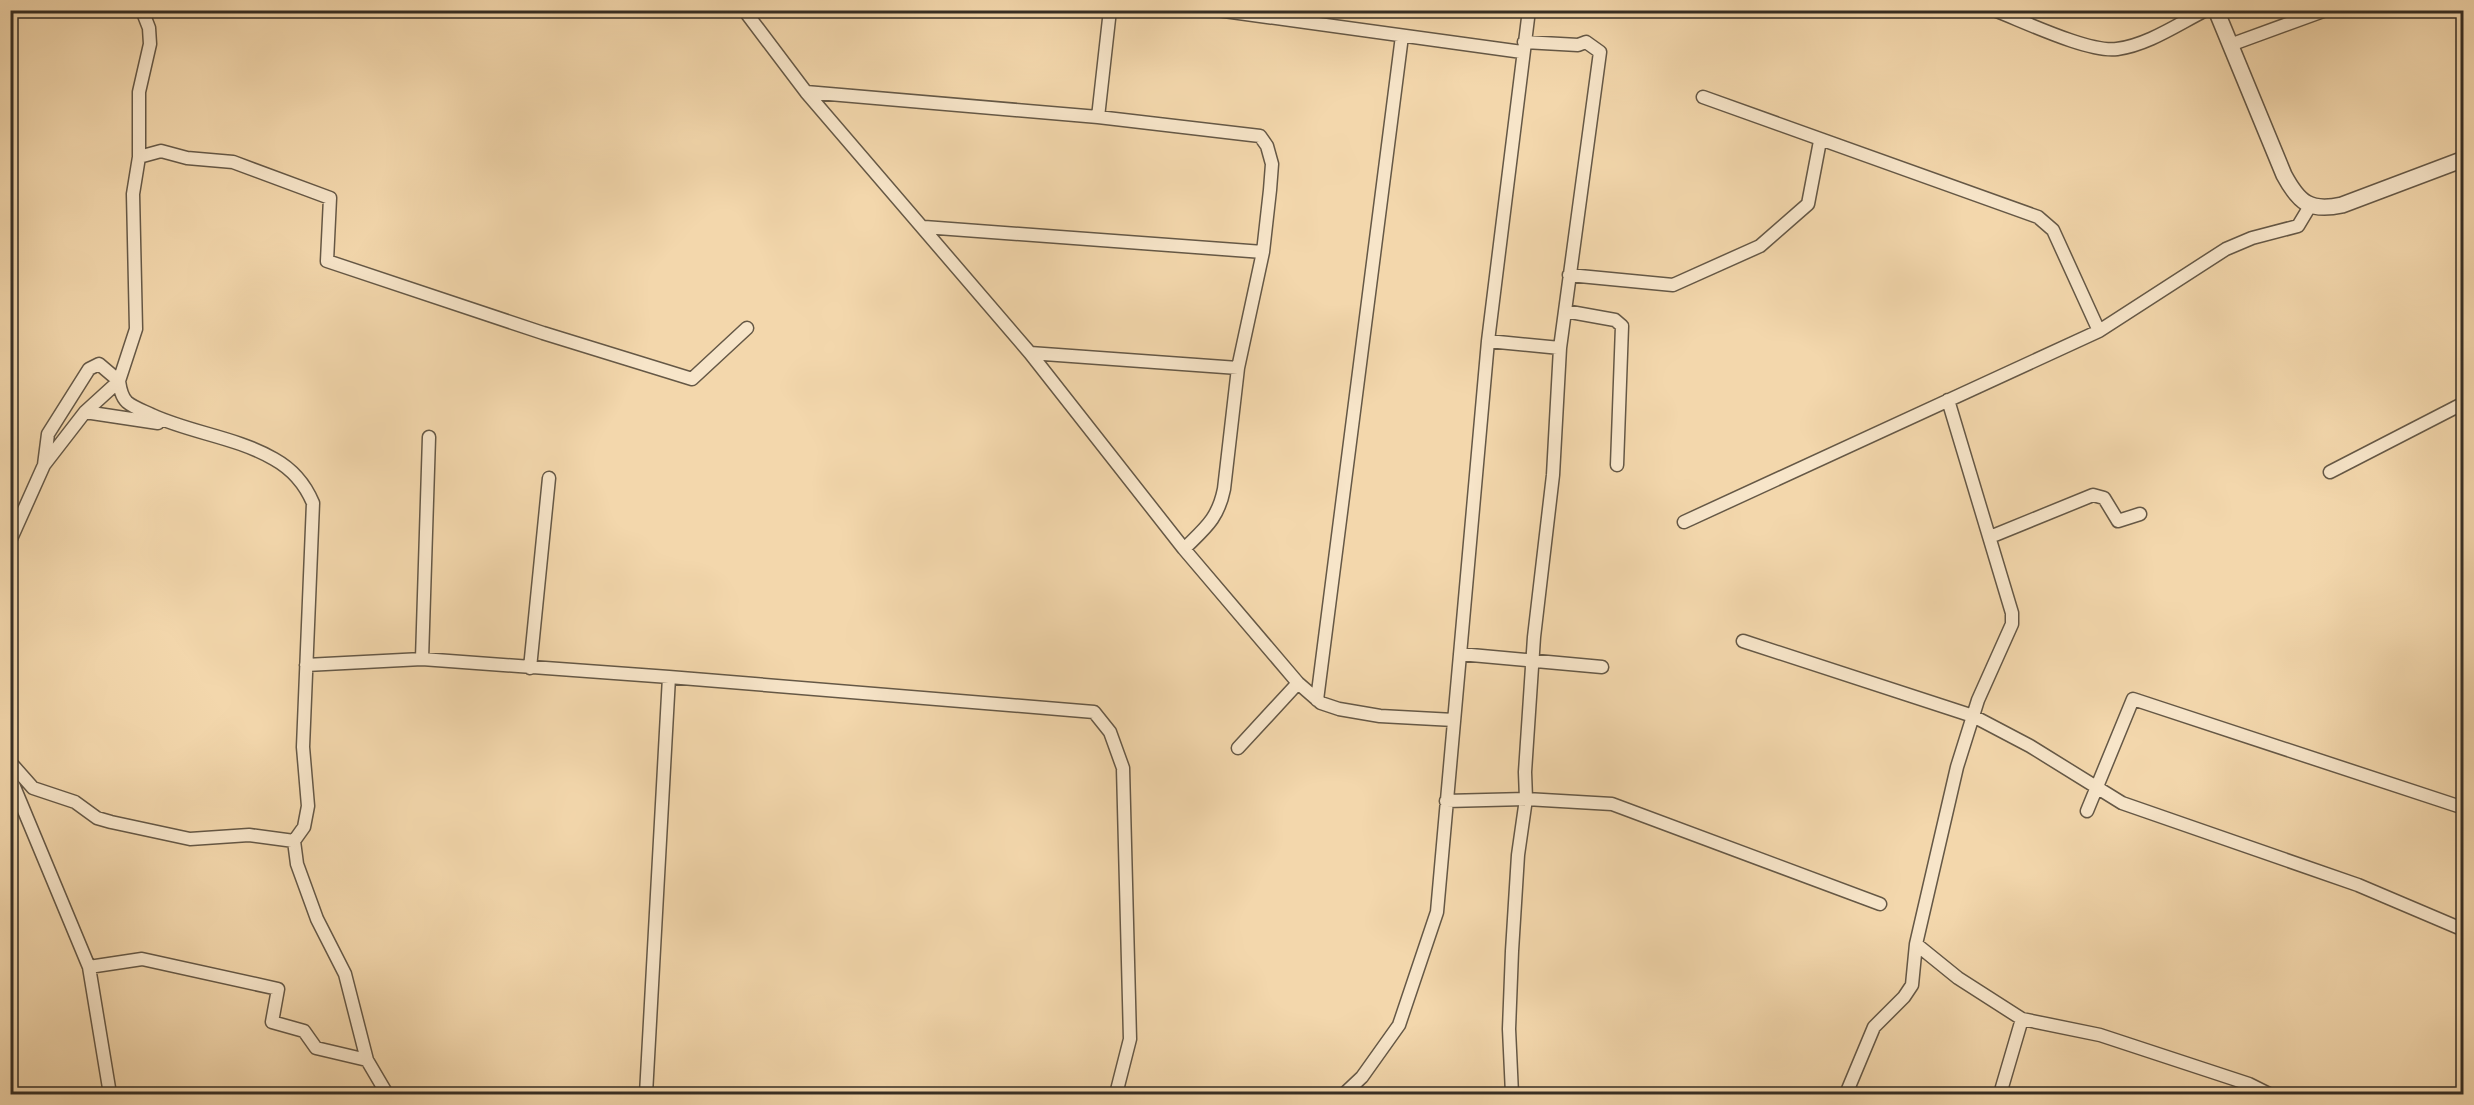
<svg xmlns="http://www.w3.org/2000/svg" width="2474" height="1105" viewBox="0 0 2474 1105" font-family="'IM FELL Double Pica',serif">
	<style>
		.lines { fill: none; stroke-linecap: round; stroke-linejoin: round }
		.minor-casing { stroke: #655846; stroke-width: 15 }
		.tertiary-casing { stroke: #655846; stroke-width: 18 }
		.minor { stroke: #f7e5c9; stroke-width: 12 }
		.tertiary { stroke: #f7e5c9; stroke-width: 15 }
	</style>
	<rect width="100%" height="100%" fill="#f3d7ac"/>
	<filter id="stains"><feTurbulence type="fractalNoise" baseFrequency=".00333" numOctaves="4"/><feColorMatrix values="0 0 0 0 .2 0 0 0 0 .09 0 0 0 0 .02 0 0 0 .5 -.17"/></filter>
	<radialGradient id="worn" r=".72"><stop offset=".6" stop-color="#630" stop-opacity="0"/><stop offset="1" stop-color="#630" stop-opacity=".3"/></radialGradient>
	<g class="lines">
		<defs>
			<path id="minor" d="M142,10L149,28L150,44L139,92V157L133,194L136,329L119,381C120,388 121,396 127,402C134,408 144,411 152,415C191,433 236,437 274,459C292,469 305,484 313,503L303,747L308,806L304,827L294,841L297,864L317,919L345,974L367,1060L387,1094
				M744,10L806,92L1030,353L1184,549L1298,683L1321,703L1339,709L1380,716L1454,720
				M940,10H970
				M1217,10L1522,52
				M1994,10C2023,21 2089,53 2117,49C2148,45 2178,24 2206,10
				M2230,45L2326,10
				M806,92L1098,117L1260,136L1267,146L1272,164L1270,190L1263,252L1238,368L1224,489C1218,519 1205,528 1184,549
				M1703,97L2038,217L2053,230L2099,331
				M1098,117L1110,10
				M139,157L161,151L187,158L233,162L330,198L327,261L543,333L692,379L747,328
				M924,227L1263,252
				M1569,275L1673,285L1760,246L1808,204L1820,141
				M1565,311L1615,320L1622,326L1617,465
				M1488,341L1560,348
				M1030,353L1238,368
				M85,412L158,423
				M2330,472L2464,403
				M1684,522L2099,331L2226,249L2252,238L2298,226L2310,206
				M1990,537L2093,495L2104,498L2118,521L2140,514
				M10,541L44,465L48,434L89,369L99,364L119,381L85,412L44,465
				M1743,641L1973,716L2030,746L2122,803L2358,885L2464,930
				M1460,654L1602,667
				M422,659L429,437
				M306,665L422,659L669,677L1094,712L1110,732L1123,768L1130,1039L1116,1094
				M530,668L549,478
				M1317,700L1402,36
				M1238,748L1298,683
				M10,762L33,788L75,802L97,818L111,822L190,839L249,835L294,841
				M10,777L89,967L110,1094
				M1446,801L1526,799L1612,804L1880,904
				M2087,811L2133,699L2464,808
				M1916,944L1958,978L2022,1019L2100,1035L2249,1084L2269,1094
				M89,967L142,959L278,989L272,1022L304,1031L316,1048L367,1060
				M646,1094L669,677
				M1344,1094L1362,1077L1399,1025L1437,912L1488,341L1529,10
				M1512,1094L1509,1029L1512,951L1518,855L1526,799L1525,772L1534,637L1553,475L1560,348L1600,52L1586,42L1578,45L1524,42
				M1846,1094L1874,1027L1904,997L1912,985L1916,944L1957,767L1978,700L2012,624V613L1948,400
				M2000,1094L2022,1019"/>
			<path id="tertiary" d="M2216,10L2284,175C2299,203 2310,212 2342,205L2464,159"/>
		</defs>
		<!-- minor casing -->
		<use href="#minor" class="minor-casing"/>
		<!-- tertiary casing -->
		<use href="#tertiary" class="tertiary-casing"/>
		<!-- minor -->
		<use href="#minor" class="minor"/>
		<!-- tertiary -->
		<use href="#tertiary" class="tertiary"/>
	</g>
	<!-- margin -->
	<rect width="2474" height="1105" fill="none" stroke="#f3d7ac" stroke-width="36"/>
	<rect x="12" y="12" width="2450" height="1081" fill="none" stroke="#362e24" stroke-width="3"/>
	<rect x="18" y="18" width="2438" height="1069" fill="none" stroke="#362e24" stroke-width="1.5"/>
	<rect width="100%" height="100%" filter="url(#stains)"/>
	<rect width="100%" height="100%" fill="url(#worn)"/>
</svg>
